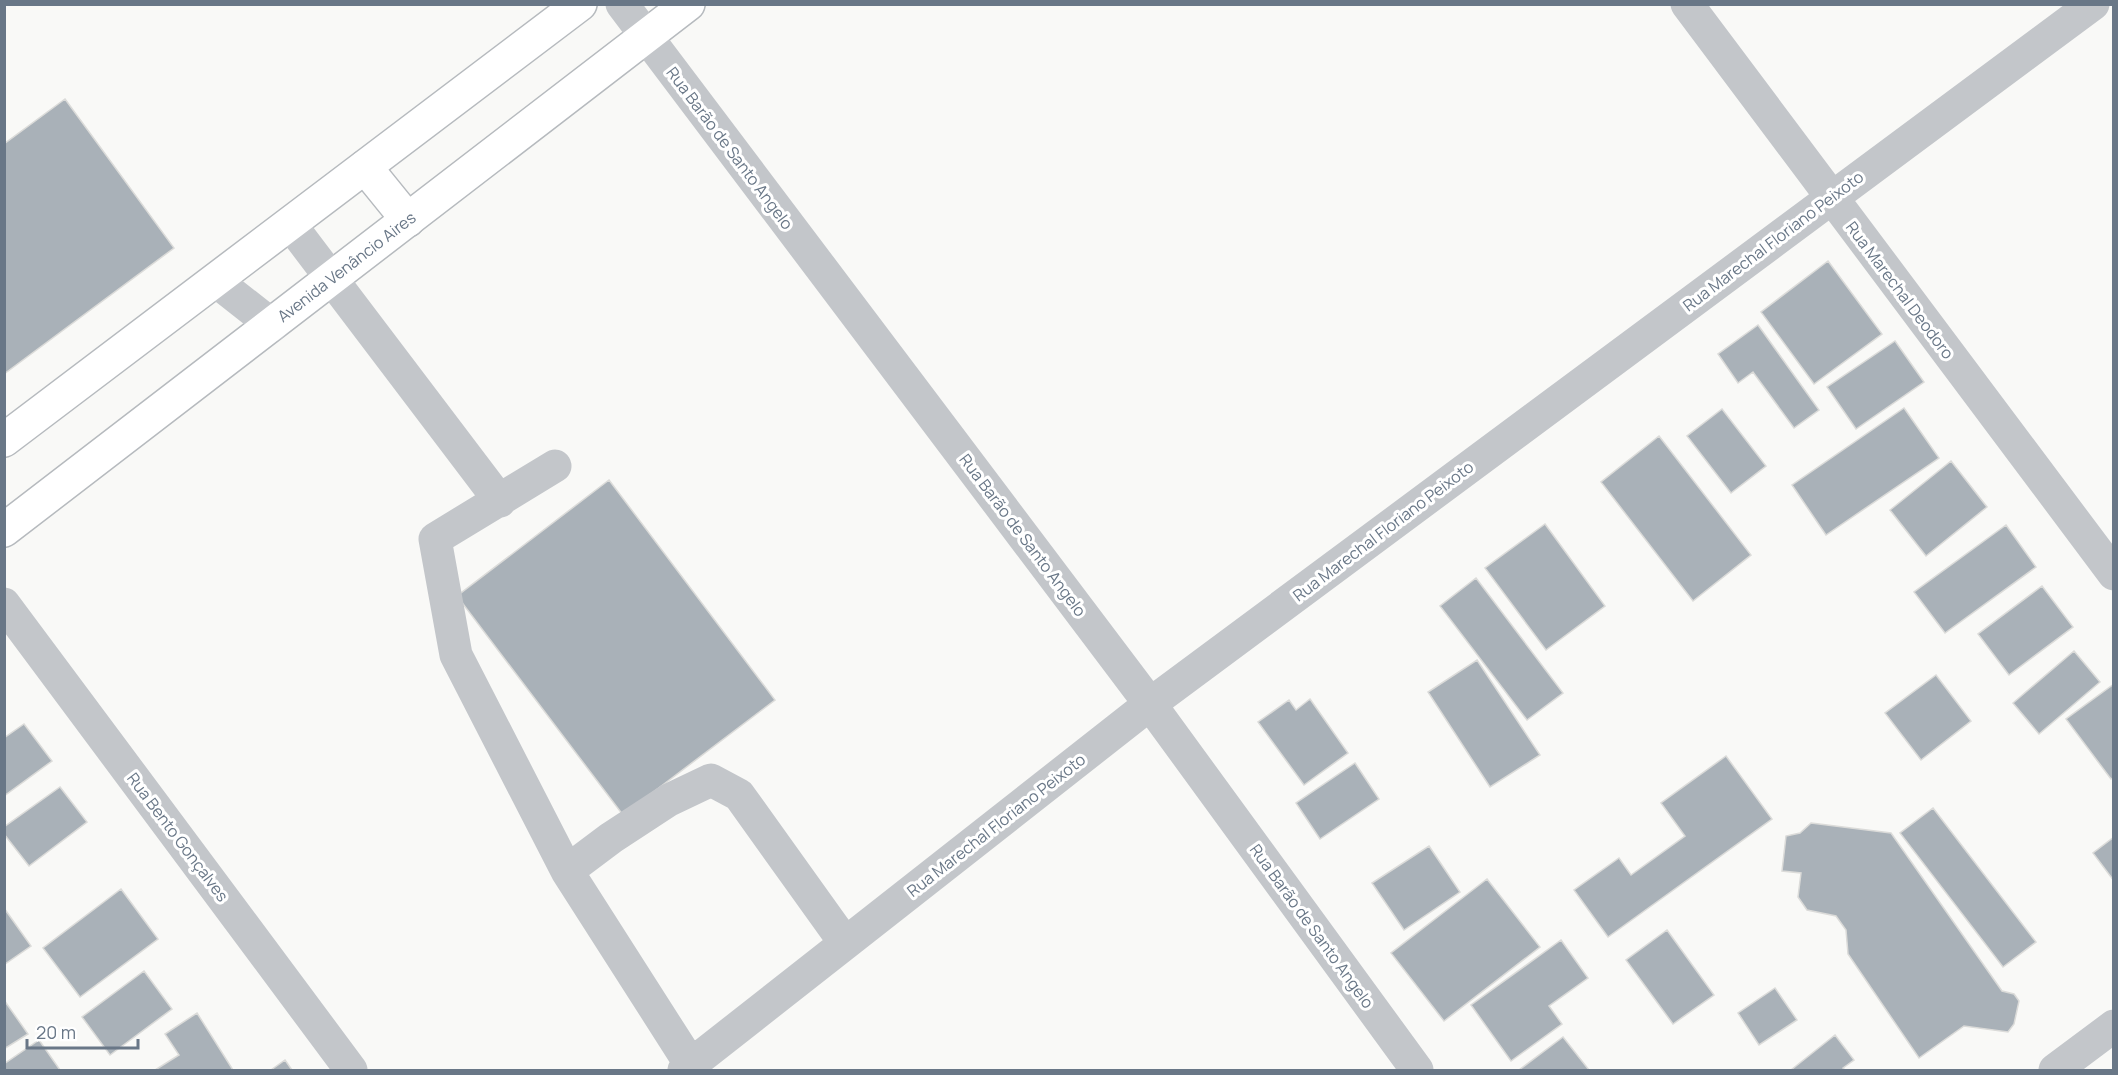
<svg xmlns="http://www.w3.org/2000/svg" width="2118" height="1075" viewBox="0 0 2118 1075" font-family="Manrope,sans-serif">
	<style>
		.building { fill: #a9b1b8; stroke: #dbdbd9; stroke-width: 1.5 }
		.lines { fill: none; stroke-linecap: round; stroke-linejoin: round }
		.major-casing { stroke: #b6babe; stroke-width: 36 }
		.minor { stroke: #c3c6ca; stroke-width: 33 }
		.major { stroke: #fff; stroke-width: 33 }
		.labels { text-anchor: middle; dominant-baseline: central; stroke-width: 6; stroke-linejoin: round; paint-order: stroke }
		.street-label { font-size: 16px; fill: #697787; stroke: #fff }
	</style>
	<rect width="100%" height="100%" fill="#f9f9f7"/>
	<!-- building -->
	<path class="building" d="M65,99L174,248L4,374V144Z
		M1828,261L1882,334L1814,384L1761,312Z
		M1758,325L1819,410L1794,428L1753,372L1738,383L1718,354Z
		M1895,341L1924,382L1856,429L1827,387Z
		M1904,408L1939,458L1826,535L1792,485Z
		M1722,409L1766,466L1731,493L1687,436Z
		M1659,436L1751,555L1693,601L1601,482Z
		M1951,461L1987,507L1926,556L1890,510Z
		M609,480L775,700L623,815L457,596Z
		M1545,524L1605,606L1546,650L1485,568Z
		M2006,525L2036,567L1945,633L1914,592Z
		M1476,578L1563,693L1527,720L1440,606Z
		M2042,586L2073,627L2009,675L1978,634Z
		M2074,651L2100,682L2039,734L2013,703Z
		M1477,660L1540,755L1490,787L1428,692Z
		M1936,675L1971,721L1921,760L1885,713Z
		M2114,684V777L2111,779L2066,719Z
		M1310,699L1348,753L1304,785L1258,722L1289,700L1296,710Z
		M24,724L52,761L4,796V738Z
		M1726,756L1772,819L1608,937L1574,890L1619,858L1631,875L1685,836L1661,803Z
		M1355,763L1379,799L1320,839L1296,803Z
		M60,787L87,822L29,866L4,834V827Z
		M1933,808L2036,942L2003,967L1900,833Z
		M1811,823L1891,833L2002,991L2014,994L2019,1001L2014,1024L2008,1032L1964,1026L1919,1058L1848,954L1846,930L1836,916L1807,910L1798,897L1801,873L1782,871L1786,836L1800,833Z
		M2114,837V881L2093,853Z
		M1429,846L1460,892L1404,930L1372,883Z
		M1487,879L1540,947L1444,1021L1391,953Z
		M121,889L158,939L80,997L43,948Z
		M4,908L31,946L5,964L4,963Z
		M1667,930L1714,995L1673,1024L1626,960Z
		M1561,940L1588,978L1549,1006L1562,1024L1511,1061L1471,1005Z
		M144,971L172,1009L110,1055L82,1017Z
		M1775,988L1797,1020L1759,1045L1738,1013Z
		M4,1000L28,1034L4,1049Z
		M197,1013L233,1070H155L179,1055L165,1034Z
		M1835,1035L1854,1060L1843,1068L1845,1070H1791Z
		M1563,1037L1589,1070H1519Z
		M39,1040L60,1070H4V1064Z
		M285,1060L292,1070H271Z"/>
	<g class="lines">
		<defs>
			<g id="major">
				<path d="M365,167L408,220"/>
				<path d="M4,440L580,4"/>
				<path id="s1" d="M4,530L688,4"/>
			</g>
		</defs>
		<!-- major casing -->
		<use href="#major" class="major-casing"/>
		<!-- minor -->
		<path class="minor" d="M622,4L1150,704L1417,1070
			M1687,4L2114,574
			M290,224L500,501
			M216,281L272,325
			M555,466L435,539L456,655L567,871L691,1065
			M4,604L351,1070
			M567,871L611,838L669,800L711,780L739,795L845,943
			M684,1070L1150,704L2093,4
			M2055,1070L2114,1026"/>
		<!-- major -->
		<use href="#major" class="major"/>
	</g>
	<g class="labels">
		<!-- street labels -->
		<g class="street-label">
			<text transform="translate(730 148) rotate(53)">Rua Barão de Santo Angelo</text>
			<text transform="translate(1773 241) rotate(-37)">Rua Marechal Floriano Peixoto</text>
			<text stroke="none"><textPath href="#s1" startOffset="432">Avenida Venâncio Aires</textPath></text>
			<text transform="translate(1900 290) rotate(53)">Rua Marechal Deodoro</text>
			<text transform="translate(1383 531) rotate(-37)">Rua Marechal Floriano Peixoto</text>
			<text transform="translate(1023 535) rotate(53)">Rua Barão de Santo Angelo</text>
			<text transform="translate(996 825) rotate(-38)">Rua Marechal Floriano Peixoto</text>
			<text transform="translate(178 837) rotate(53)">Rua Bento Gonçalves</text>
			<text transform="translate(1312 926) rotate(54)">Rua Barão de Santo Angelo</text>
		</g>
	</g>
	<!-- border -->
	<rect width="2118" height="1075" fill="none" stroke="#697787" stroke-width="12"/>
	<!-- scale -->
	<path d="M27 1039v9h111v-9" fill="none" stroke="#697787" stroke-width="3"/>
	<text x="36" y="1039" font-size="18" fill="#697787" stroke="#ffffff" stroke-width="4.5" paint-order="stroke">20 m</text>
</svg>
